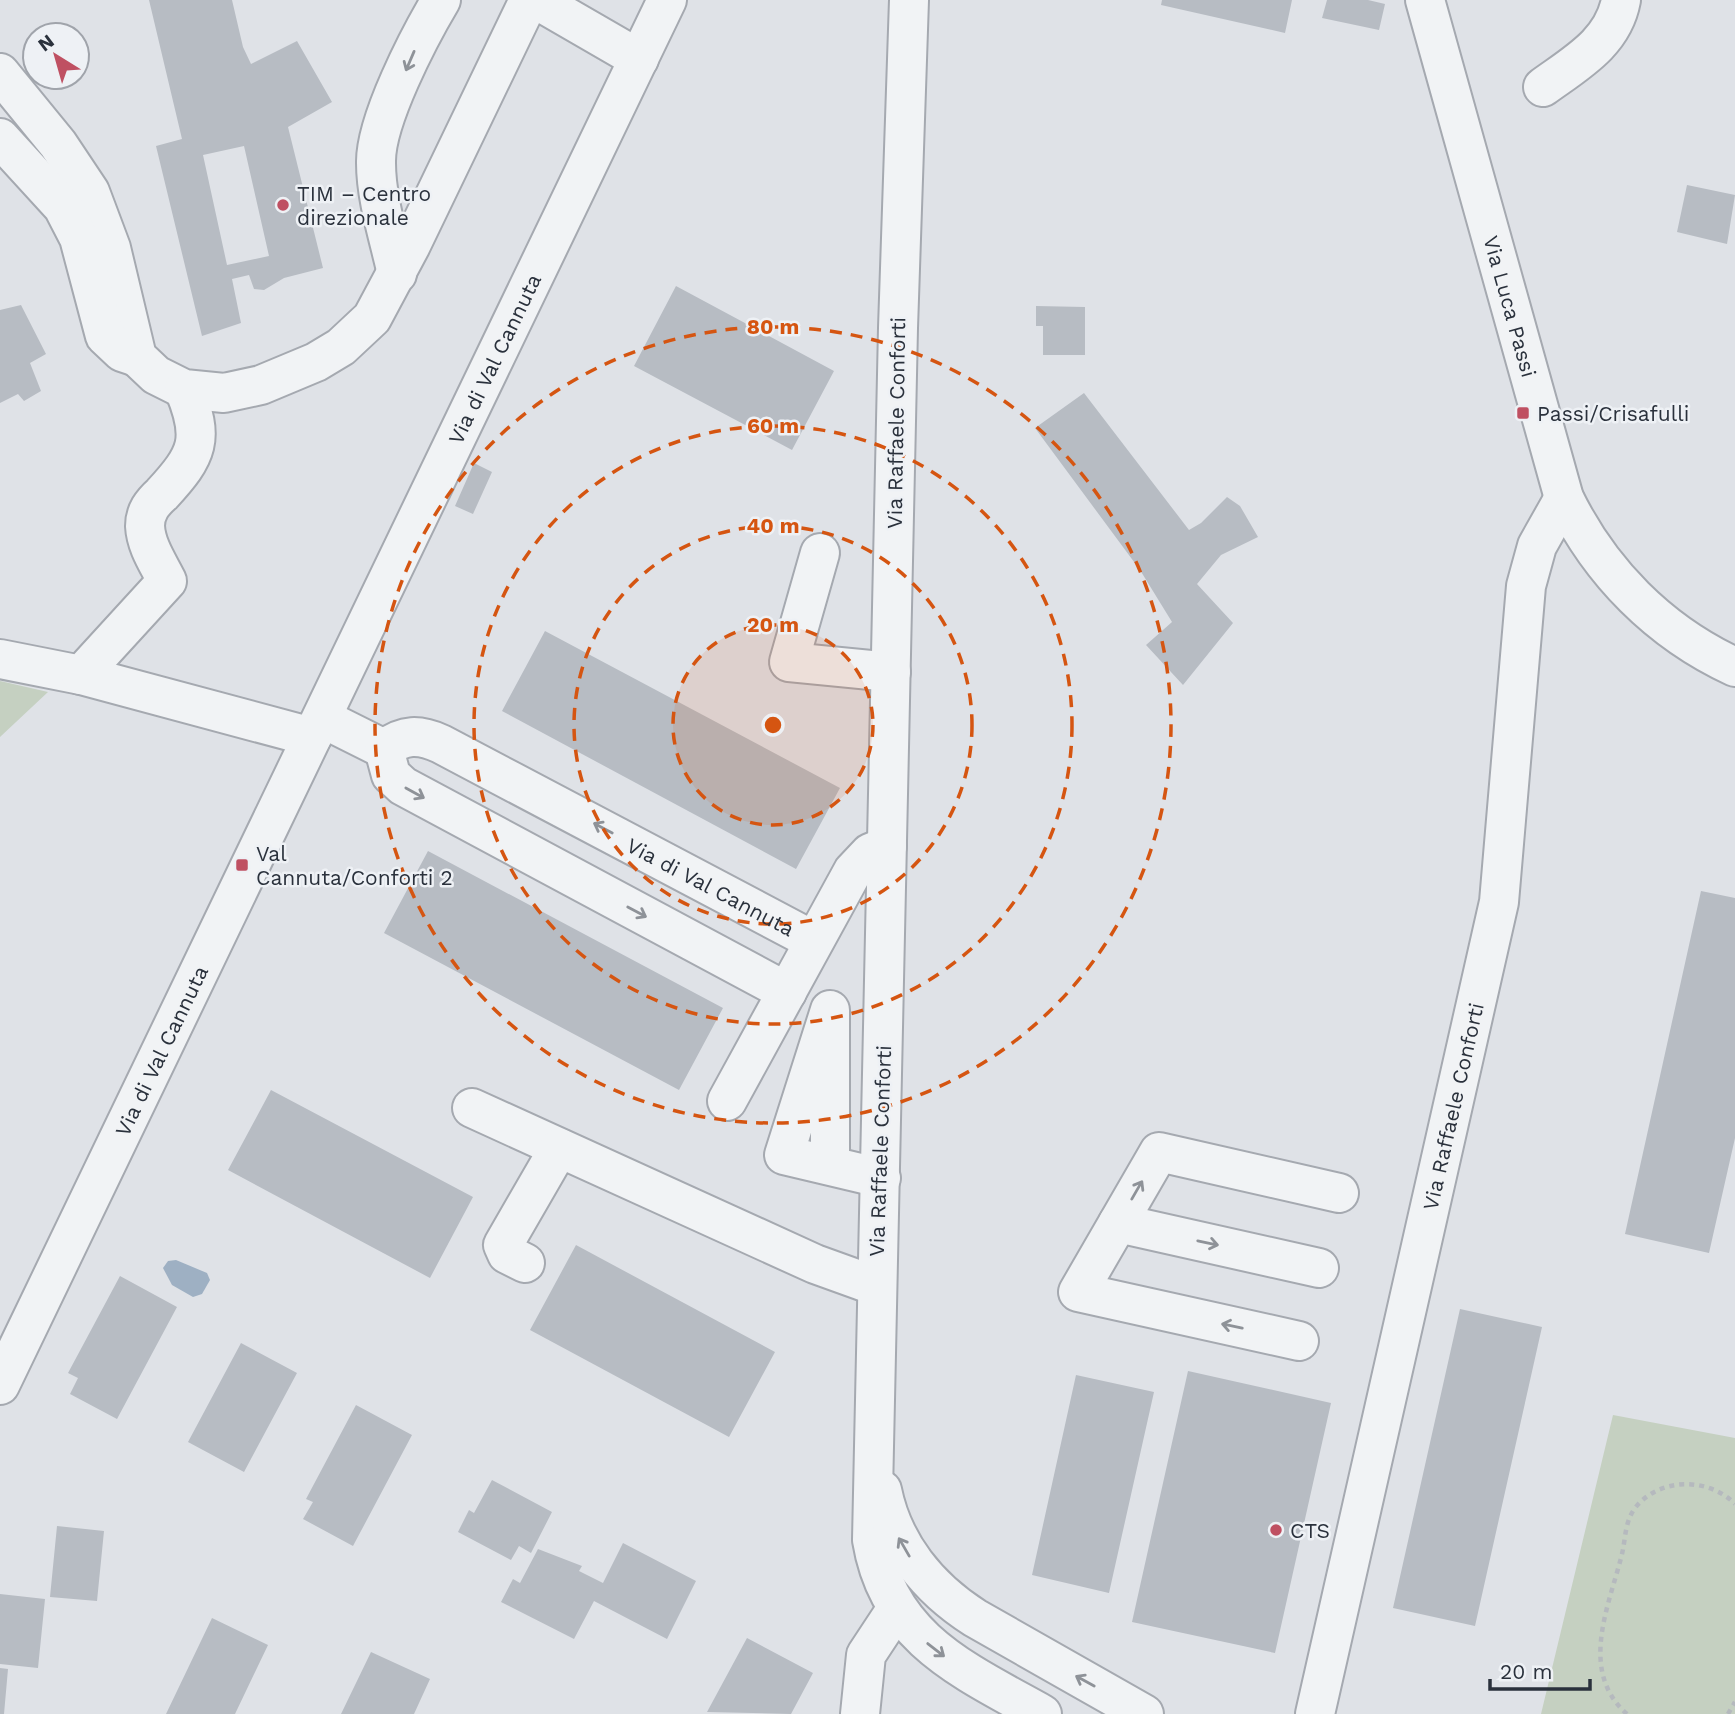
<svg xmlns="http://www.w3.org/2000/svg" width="1735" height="1714" viewBox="0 0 1735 1714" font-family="'Work Sans',sans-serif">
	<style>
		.green { fill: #c5d0c1 }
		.water { fill: #9eb0c3 }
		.building { fill: #b7bcc3; fill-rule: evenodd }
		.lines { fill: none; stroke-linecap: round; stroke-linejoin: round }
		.minor-casing { stroke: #a5a9b0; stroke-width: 42 }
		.path { stroke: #b5b9be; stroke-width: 4.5; stroke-dasharray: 5 5; stroke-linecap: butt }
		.minor { stroke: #f1f3f5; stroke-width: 38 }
		.oneway { stroke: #8e9298 }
		.ring { fill: none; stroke: #d55511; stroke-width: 3.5; stroke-dasharray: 12 9 }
		.poi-dot { fill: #bf5062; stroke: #eef1f5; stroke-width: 2.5 }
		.labels { text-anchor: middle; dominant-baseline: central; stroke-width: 5; stroke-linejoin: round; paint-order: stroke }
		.poi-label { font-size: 21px; fill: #2a313c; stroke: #eef1f5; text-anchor: start }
		.street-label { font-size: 21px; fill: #2a313c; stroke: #eef1f5 }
		.centre { fill: #d55511; stroke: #eef1f5; stroke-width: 3.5 }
		.ring-label { font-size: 21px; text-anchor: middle; font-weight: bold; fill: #d55511; stroke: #eef1f5; stroke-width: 5; stroke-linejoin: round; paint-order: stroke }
	</style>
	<rect width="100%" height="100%" fill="#dfe2e7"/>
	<!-- green -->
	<path class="green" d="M0,681L48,692L0,737Z
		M1613,1415L1735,1438V1714H1541Z"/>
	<!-- water -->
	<path class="water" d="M176,1260L207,1273L210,1280L202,1294L193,1297L172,1285L163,1268L168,1261Z"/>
	<!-- building -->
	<path class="building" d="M149,0H232L243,47L251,64L297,41L332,102L288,127L323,268L284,278L264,290L254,289L249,275L232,279L241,323L202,336L156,146L182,139ZM244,146L269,256L227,265L203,155Z
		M1162,0H1292L1285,33L1161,5Z
		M1327,0H1368L1385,4L1379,30L1322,18Z
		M1687,185L1735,195L1727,244L1677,232Z
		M676,286L834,371L792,450L634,366Z
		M21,305L46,354L30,363L41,391L24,401L18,394L0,403V310Z
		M1036,306L1085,307V355H1043V326H1036Z
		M1084,393L1189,530L1201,523L1227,497L1240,506L1258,537L1221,555L1197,584L1233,623L1183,685L1146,645L1172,622L1140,570L1035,428Z
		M474,463L492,472L473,514L455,506Z
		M545,631L840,788L796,869L502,711Z
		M428,851L723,1008L679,1090L384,933Z
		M1701,891L1735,898V1138L1709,1253L1625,1234Z
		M271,1090L473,1197L430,1278L228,1170Z
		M576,1245L775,1352L729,1437L530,1330Z
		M120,1276L177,1307L117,1419L70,1394L78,1378L68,1373Z
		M1460,1309L1542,1327L1475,1626L1393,1608Z
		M241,1343L297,1373L244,1472L188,1442Z
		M1188,1371L1331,1403L1275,1653L1132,1622Z
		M1076,1375L1154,1392L1109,1593L1032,1575Z
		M356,1405L412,1435L353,1546L303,1519L313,1502L306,1499Z
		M492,1480L552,1512L531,1553L519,1546L511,1560L458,1532L469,1510L474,1513Z
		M57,1526L104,1531L97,1601L50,1597Z
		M623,1543L696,1581L667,1639L594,1601L574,1639L501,1602L513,1579L520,1583L538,1549L582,1566L579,1571L603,1583Z
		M0,1594L45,1599L38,1668L0,1664Z
		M212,1618L268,1645L235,1714H166Z
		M747,1638L813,1673L791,1714L707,1712Z
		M371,1652L430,1679L414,1714H341Z
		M0,1668L8,1669L4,1714H0Z"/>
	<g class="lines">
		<defs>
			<g id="minor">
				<path d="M537,0L639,59"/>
				<path d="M909,0L898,328L872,1540C888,1638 963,1670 1042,1714"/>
				<path id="s1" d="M1425,0L1564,498C1600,572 1659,632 1735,667"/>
				<path d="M0,73L58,144L90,192L111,248L137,357L156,375L184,389L224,393L261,385L316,362L341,347L372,318L411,245L529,0"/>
				<path d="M1543,87C1576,63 1613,43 1621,0"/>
				<path d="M0,138L63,207L79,238L105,336L122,352L137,357"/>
				<path d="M397,274C389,238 376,199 376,163C375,121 419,37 441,0"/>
				<path d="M820,553L789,662L891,672"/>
				<path d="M0,659L81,675L167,581C158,563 146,546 145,526C145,512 152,503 162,494C198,455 205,439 184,389"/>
				<path d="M81,675L312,737"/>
				<path d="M322,718L384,749"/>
				<path id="s2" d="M787,992L403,786L391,775L384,749C404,734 419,734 441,744L814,941"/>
				<path d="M727,1101L853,871L870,853L887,846"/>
				<path d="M472,1108L815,1264L876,1286"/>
				<path d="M830,1165V1010L784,1155L881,1178"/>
				<path d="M1118,1223L1319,1268"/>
				<path d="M525,1263L507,1254L503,1245L559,1148"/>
				<path d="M1299,1341L1078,1292L1159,1152L1339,1193"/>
				<path id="s3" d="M0,1385L667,0"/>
				<path d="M882,1490C893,1545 928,1588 975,1618L1144,1714"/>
				<path d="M860,1714L866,1655L897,1608"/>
				<path id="s4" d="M1315,1714L1499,902L1526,586L1537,546L1564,498"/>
			</g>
		</defs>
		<!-- minor casing -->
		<use href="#minor" class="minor-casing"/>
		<!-- path -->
		<path class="path" d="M1627,1714C1579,1672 1608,1608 1621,1558C1626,1540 1624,1523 1635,1508C1659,1477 1709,1477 1735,1504
			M1728,1714L1735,1702"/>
		<!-- minor -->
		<use href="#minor" class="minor"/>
	</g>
	<!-- one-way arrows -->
	<defs><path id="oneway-shaft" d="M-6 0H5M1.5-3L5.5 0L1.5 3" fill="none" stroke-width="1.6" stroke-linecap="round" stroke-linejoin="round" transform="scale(1.75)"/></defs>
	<g class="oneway">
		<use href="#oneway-shaft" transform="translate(410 61) rotate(113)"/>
		<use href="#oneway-shaft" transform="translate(415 793) rotate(29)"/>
		<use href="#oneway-shaft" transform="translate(603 828) rotate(-152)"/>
		<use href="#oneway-shaft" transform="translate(637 912) rotate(28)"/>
		<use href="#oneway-shaft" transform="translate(1137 1190) rotate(-60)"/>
		<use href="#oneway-shaft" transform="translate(1208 1243) rotate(12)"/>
		<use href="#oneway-shaft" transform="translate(1232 1326) rotate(-168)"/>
		<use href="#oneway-shaft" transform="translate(904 1547) rotate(-120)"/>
		<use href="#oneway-shaft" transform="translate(936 1650) rotate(38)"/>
		<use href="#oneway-shaft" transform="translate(1085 1681) rotate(-151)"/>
	</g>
	<!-- distance rings -->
	<circle cx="773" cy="725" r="100" fill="#d55511" fill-opacity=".12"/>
	<g class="ring">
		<circle cx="773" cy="725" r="100"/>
		<circle cx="773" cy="725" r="199"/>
		<circle cx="773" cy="725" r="299"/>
		<circle cx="773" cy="725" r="398"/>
	</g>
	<!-- markers -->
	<g class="poi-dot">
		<circle cx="283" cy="205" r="7"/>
		<rect x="1516" y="406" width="14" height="14" rx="3.5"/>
		<rect x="235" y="858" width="14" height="14" rx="3.5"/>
		<circle cx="1276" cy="1530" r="7"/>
	</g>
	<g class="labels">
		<!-- poi labels -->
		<g class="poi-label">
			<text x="297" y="193">TIM – Centro<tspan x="297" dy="24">direzionale</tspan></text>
			<text x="1537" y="413">Passi/Crisafulli</text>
			<text x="256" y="853">Val<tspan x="256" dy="24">Cannuta/Conforti 2</tspan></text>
			<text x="1290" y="1530">CTS</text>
		</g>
		<!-- street labels -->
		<g class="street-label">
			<text stroke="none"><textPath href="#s1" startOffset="318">Via Luca Passi</textPath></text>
			<text stroke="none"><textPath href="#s3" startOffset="1139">Via di Val Cannuta</textPath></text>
			<text transform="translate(896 423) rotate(-89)">Via Raffaele Conforti</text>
			<text stroke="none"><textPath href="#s2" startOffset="845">Via di Val Cannuta</textPath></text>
			<text stroke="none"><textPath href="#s3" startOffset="371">Via di Val Cannuta</textPath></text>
			<text stroke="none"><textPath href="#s4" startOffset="623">Via Raffaele Conforti</textPath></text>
			<text transform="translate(880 1151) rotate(-88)">Via Raffaele Conforti</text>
		</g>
	</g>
	<circle cx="773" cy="725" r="10" class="centre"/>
	<g class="ring-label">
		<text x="773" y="334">80 m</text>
		<text x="773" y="433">60 m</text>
		<text x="773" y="533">40 m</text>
		<text x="773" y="632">20 m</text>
	</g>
	<!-- north arrow -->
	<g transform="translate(56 56) rotate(323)"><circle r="33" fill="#eef1f5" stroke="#a0a4ab" stroke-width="2"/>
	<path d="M0-5L12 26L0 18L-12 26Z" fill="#bf5062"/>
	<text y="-10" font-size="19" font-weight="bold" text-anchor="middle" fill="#2a313c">N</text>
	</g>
	<!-- scale -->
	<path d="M1490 1679v10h100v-10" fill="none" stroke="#2a313c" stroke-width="3.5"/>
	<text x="1500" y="1679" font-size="21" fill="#2a313c" stroke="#eef1f5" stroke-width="5" paint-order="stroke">20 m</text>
</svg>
